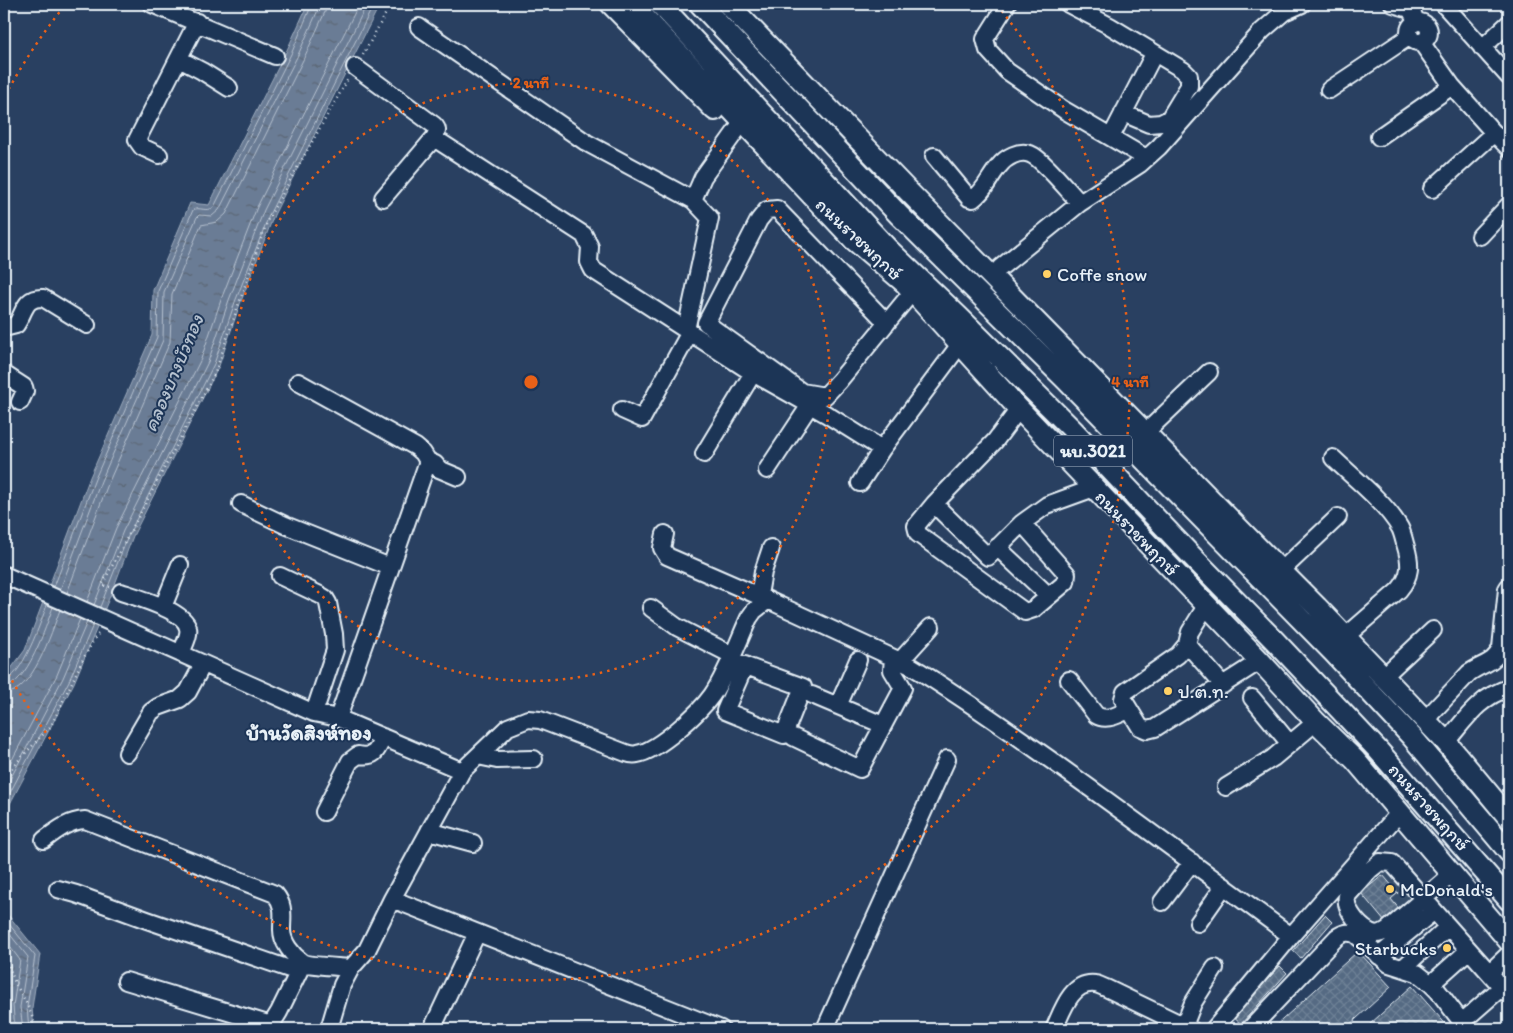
<svg xmlns="http://www.w3.org/2000/svg" width="1513" height="1033" viewBox="0 0 1513 1033" font-family="Itim,'Playpen Sans Thai',sans-serif">
	<style>
		.built { fill: #364d6b }
		.water { fill: url(#water-ripples); stroke: #9dabbd }
		.lines { fill: none; stroke-linecap: round; stroke-linejoin: round }
		.shore { stroke: #b6c2d0; stroke-width: 1 }
		.building { fill: url(#building-cross-hatch); stroke: #e8f1f8 }
		.minor-casing { stroke: #e8f1f8; stroke-width: 20 }
		.major-casing { stroke: #e8f1f8; stroke-width: 24 }
		.path { stroke: #e8f1f8; stroke-width: 2.5; stroke-dasharray: 1 4; stroke-linecap: butt }
		.minor { stroke: #1d3557; stroke-width: 16 }
		.major { stroke: #1d3557; stroke-width: 20 }
		.ring { fill: none; stroke: #e86118; stroke-width: 2.5; stroke-dasharray: 2.5 5 }
		.poi-dot { fill: #ffd166; stroke: #1d3557; stroke-width: 2 }
		.labels { text-anchor: middle; dominant-baseline: central; stroke-width: 4; stroke-linejoin: round; paint-order: stroke }
		.shield { fill: #1d3557; stroke: #abb9c8; stroke-width: 1 }
		.shield-label { font-size: 18px; font-weight: bold; fill: #e8f1f8 }
		.street-label { font-size: 19px; fill: #e8f1f8; stroke: #1d3557 }
		.poi-label { font-size: 19px; fill: #e8f1f8; stroke: #1d3557; text-anchor: start }
		.water-label { font-size: 20px; font-style: italic; fill: #b6c2d0; stroke: #1d3557 }
		.quarter-label { font-size: 21px; font-weight: bold; fill: #e8f1f8; stroke: #1d3557 }
		.centre { fill: #e86118; stroke: #1d3557; stroke-width: 2.5 }
		.ring-label { font-size: 15px; text-anchor: middle; font-weight: bold; fill: #e86118; stroke: #1d3557; stroke-width: 4; stroke-linejoin: round; paint-order: stroke }
	</style>
	<defs>
		<pattern id="water-ripples" width="26" height="14" patternUnits="userSpaceOnUse" patternTransform="scale(1.25)"><rect width="26" height="14" fill="#6b7c95"/><path d="M2 4q2-2 4 0t4 0M15 11q2-2 4 0t4 0" fill="none" stroke="#5a6573"/></pattern>
		<pattern id="building-cross-hatch" width="8" height="8" patternUnits="userSpaceOnUse" patternTransform="scale(1.25)"><rect width="8" height="8" fill="#556a83"/><path d="M0 0l8 8M0 8l8-8" fill="none" stroke="#6d8095"/></pattern>
	</defs>
	<rect width="100%" height="100%" fill="#294061"/>
	<filter id="ink" filterUnits="userSpaceOnUse"><feTurbulence type="fractalNoise" baseFrequency=".02" numOctaves="2"/><feDisplacementMap in="SourceGraphic" scale="10" xChannelSelector="R" yChannelSelector="G"/><feConvolveMatrix kernelMatrix="1 2 1 2 8 2 1 2 1" color-interpolation-filters="sRGB"/></filter>
	<g filter="url(#ink)">
		<!-- built -->
		<path class="built" d="M1391,866L1414,900L1375,932L1349,901Z"/>
		<!-- water -->
		<path class="water" d="M308,4H380L274,215L240,304L219,366L133,536L115,584L74,683L4,815V678L25,650L90,477L152,335L153,290L190,203L209,205L287,50Z
			M4,910L40,954L32,1008L34,1029H4Z"/>
		<g class="lines">
			<!-- shore -->
			<path class="shore" d="M54,587L95,479L157,337L158,291L193,210C199,206 207,213 214,207L292,52L312,4
				M60,590L101,481L163,340L164,292L197,217L199,215L212,216L219,210L298,55L318,10L319,4
				M67,593L108,484L170,342L172,294L201,225L217,222L226,214L304,58L325,12L326,4
				M87,602L116,528L201,359L222,297L257,207L359,4
				M94,605L123,531L208,362L229,300L264,210L367,4
				M100,607L129,534L214,364L235,302L270,213L374,4
				M4,681C22,678 41,621 47,605
				M4,687C27,686 46,626 53,607
				M4,694C33,693 51,633 60,610
				M4,775L57,675L80,619
				M4,791L63,678L87,622
				M4,804L69,681L93,625
				M4,918L35,956L27,1007L29,1029
				M4,927L28,957L20,1007L23,1029
				M4,939L20,960L13,1006L15,1029"/>
		</g>
		<!-- building -->
		<path class="building" d="M1383,875L1398,893L1391,899L1400,910L1385,922L1361,893Z
			M1325,915L1332,922L1301,958L1293,951Z
			M1358,951L1391,987L1345,1029H1272Z
			M1280,966L1287,973L1241,1024L1233,1017Z
			M1412,986L1450,1029H1374L1370,1024Z"/>
		<g class="lines">
			<defs>
				<path id="minor" d="M152,4L275,56
					M1007,4L985,39L988,50L1007,71L1064,110L1146,158
					M1068,4L1110,26L1183,70L1189,76V86L1169,119L1161,123L1149,124L1123,113
					M1393,4L1410,9
					M1410,4V9L1417,22
					M1445,6L1509,77
					M1409 32a10 10 0 1 1 20 0a10 10 0 1 1-20 0Z
					M419,27L587,143L693,200
					M1421,42L1452,86L1494,133L1432,189
					M1482,48L1509,23
					M179,59L202,71L229,88
					M355,67L434,125C439,130 437,132 434,138L584,235L590,247L589,262L593,270L753,373L826,414L882,449L961,343
					M1329,90L1410,36
					M1494,133L1509,148
					M1111,137L1154,54
					M1379,137L1452,86
					M159,155L142,147L137,140L197,22
					M934,156L969,198L973,199C985,191 990,176 999,166C1006,157 1019,150 1030,154C1043,159 1069,192 1080,203
					M383,198L434,138
					M1480,236L1509,205
					M1000,268L1080,203L1140,164L1159,147L1262,31L1284,12L1302,4
					M887,323L777,209L767,210L759,220L706,323L802,392L825,396L839,381L913,291
					M4,325L8,327L16,325C25,312 24,297 43,298L87,325
					M686,330L710,218L693,200L703,177L736,131
					M4,374L24,387L25,391L20,402
					M298,382L416,447L423,453L428,461L338,718
					M1019,409L995,441L934,504L988,557L1022,523L1047,505L1094,488
					M622,410L642,419L690,332
					M1146,432L1209,372
					M704,454L753,373
					M1333,458C1355,479 1385,502 1400,528C1403,534 1404,541 1406,547C1411,564 1411,576 1399,590L1345,637
					M428,461L435,464L439,469L458,477
					M767,470L810,405
					M860,483L882,449
					M241,504L285,525L390,567
					M934,504L916,526L918,534L1025,612L1034,609L1066,582L1067,574L1022,523
					M665,534L662,548L667,556L768,600
					M997,547L1049,596
					M1281,571L1338,517
					M4,575L314,713L338,718L462,771
					M280,576L320,595L325,598L328,603L334,634L335,650L314,713
					M121,592C136,597 185,611 188,628C190,635 183,647 181,654
					M759,595L763,572L771,548
					M1206,606L1190,632L1187,644L1178,655L1125,692L1123,699L1140,727L1147,730L1155,728L1260,661
					M163,607L180,565
					M651,608L677,627L732,655
					M1187,644L1223,685
					M730,660L803,687L784,735L725,711L745,665
					M900,661L931,627
					M1383,677L1433,630
					M1069,680L1096,715C1107,722 1118,714 1129,710
					M812,695L883,725
					M1252,698L1290,744
					M838,706L858,660
					M1425,720L1469,673C1483,663 1494,664 1501,648L1507,589L1509,586
					M793,737L860,769L903,688L892,670L893,658
					M1446,742C1465,720 1480,696 1509,688
					M127,753L151,712L158,707L180,699L188,692L203,664
					M478,756L497,760L534,759
					M1226,787L1273,758L1316,722
					M324,812L350,761L358,755C375,758 377,751 383,737
					M429,831L473,843
					M44,840C57,830 68,821 85,820L275,894C285,906 282,915 282,930C282,942 292,955 302,962C308,966 342,967 351,968
					M1452,874L1387,930C1384,932 1380,934 1376,934C1362,931 1344,910 1347,896L1370,870L1380,862L1392,863L1509,995
					M58,889L76,894L147,920L298,972
					M392,899L721,1029
					M1162,902L1192,862
					M1198,923L1224,886
					M1379,956L1434,911
					M1403,968L1448,927
					M1490,972L1509,954
					M126,981L271,1025L279,1012L303,963
					M1431,984L1469,950
					M1462,1022L1502,987
					M1184,1026L1193,1003L1215,968
					M329,1029L342,985L351,968L367,950L392,899L462,771L508,727L528,719L540,720L626,753C629,754 634,755 637,754C658,751 700,712 712,695C727,673 738,642 749,618L754,611L768,600L911,666C961,696 1008,730 1055,763C1135,820 1213,878 1291,936
					M432,1029L477,933
					M825,1029L947,759
					M1054,1029C1062,1012 1071,981 1095,984C1098,984 1103,987 1106,988L1191,1029
					M1214,1029L1291,936L1400,812
					M1250,1029L1337,937C1344,932 1348,932 1355,934L1389,964L1417,973L1431,984L1438,991L1467,1029"/>
				<path id="major" d="M611,4L715,110
					M632,4L853,239L905,283L1019,409L1260,661L1316,722L1355,760L1509,941
					M660,4L888,249L958,316L1073,430L1186,550L1275,641L1377,749L1509,900
					M700,4L899,215L1065,379L1333,652L1412,737L1509,852
					M728,4L909,192L1267,557L1317,607L1446,742L1509,818"/>
			</defs>
			<!-- minor casing -->
			<use href="#minor" class="minor-casing"/>
			<!-- major casing -->
			<use href="#major" class="major-casing"/>
			<!-- path -->
			<path class="path" d="M363,55L391,4
				M110,587L102,585L215,373L268,219L348,79
				M4,781L17,762L51,726L82,661L96,636L101,632
				M4,952L15,983L27,1004L37,1029"/>
			<!-- minor -->
			<use href="#minor" class="minor"/>
			<!-- major -->
			<use href="#major" class="major"/>
		</g>
	</g>
	<!-- distance rings -->
	<g class="ring">
		<circle cx="531" cy="382" r="299"/>
		<path d="M5 96A599 599 0 0 1 65 5M997 5A599 599 0 1 1 5 668"/>
	</g>
	<!-- markers -->
	<g class="poi-dot">
		<circle cx="1047" cy="274" r="5"/>
		<circle cx="1168" cy="691" r="5"/>
		<circle cx="1390" cy="889" r="5"/>
		<circle cx="1447" cy="948" r="5"/>
	</g>
	<g class="labels">
		<!-- shield labels -->
		<rect class="shield" x="1054" y="435.5" width="78" height="31" rx="4"/>
		<g class="shield-label">
			<text x="1093" y="451">นบ.3021</text>
		</g>
		<!-- street labels -->
		<g class="street-label">
			<text transform="translate(859 239) rotate(43)">ถนนราชพฤกษ์</text>
			<text transform="translate(1137 533) rotate(46)">ถนนราชพฤกษ์</text>
			<text transform="translate(1429 807) rotate(48)">ถนนราชพฤกษ์</text>
		</g>
		<!-- poi labels -->
		<g class="poi-label">
			<text x="1057" y="274">Coffe snow</text>
			<text x="1178" y="691">ป.ต.ท.</text>
			<text x="1400" y="889">McDonald's</text>
			<text x="1437" y="948" text-anchor="end">Starbucks</text>
		</g>
		<!-- water labels -->
		<g class="water-label">
			<text transform="translate(173 373) rotate(-67)">คลองบางบัวทอง</text>
		</g>
		<!-- quarter labels -->
		<g class="quarter-label">
			<text x="309" y="732">บ้านวัดสิงห์ทอง</text>
		</g>
	</g>
	<circle cx="531" cy="382" r="8" class="centre"/>
	<g class="ring-label">
		<text x="531" y="88">2 นาที</text>
		<text x="1130" y="387">4 นาที</text>
	</g>
	<!-- margin -->
	<rect width="1513" height="1033" fill="none" stroke="#1d3557" stroke-width="20"/>
	<rect x="10" y="10" width="1493" height="1013" fill="none" stroke="#e8f1f8" stroke-width="2" filter="url(#ink)"/>
</svg>
